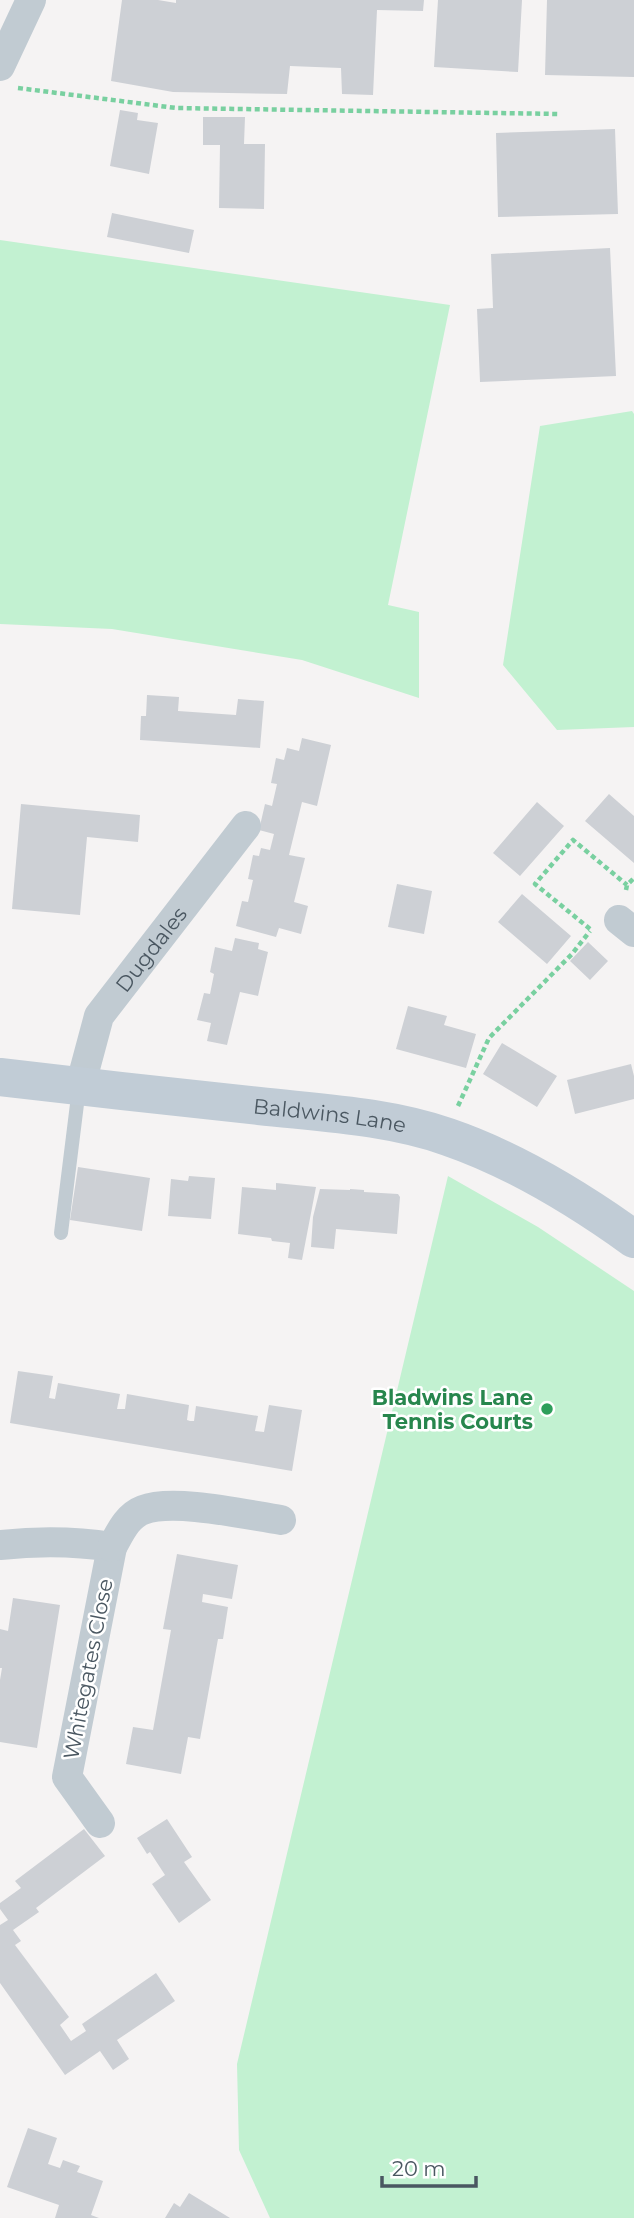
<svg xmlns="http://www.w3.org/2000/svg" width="634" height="2218" viewBox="0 0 634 2218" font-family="Montserrat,sans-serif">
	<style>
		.green { fill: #c2f1d1 }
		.building { fill: #cdd0d5 }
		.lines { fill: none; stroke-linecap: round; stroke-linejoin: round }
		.path { stroke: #79d0a0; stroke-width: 4.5; stroke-dasharray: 5 3.5; stroke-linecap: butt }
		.lane { stroke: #c1cbd2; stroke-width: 14 }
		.street { stroke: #c1cbd2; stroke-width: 30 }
		.secondary { stroke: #c1ccd6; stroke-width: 38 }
		.leisure-dot { fill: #2e9e5b; stroke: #fff; stroke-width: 2.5 }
		.labels { text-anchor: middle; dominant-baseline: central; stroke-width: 5; stroke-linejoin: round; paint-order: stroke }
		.street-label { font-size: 21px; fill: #4a5761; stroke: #fff }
		.leisure-label { font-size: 21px; font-weight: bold; fill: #27864d; stroke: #fff; text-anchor: end }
	</style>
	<rect width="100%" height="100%" fill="#f5f3f3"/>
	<!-- green -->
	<path class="green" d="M0,240L450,305L388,605L419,612V698L302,660L112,629L0,624Z
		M632,411L634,414V727L557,730L503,665L540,426Z
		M448,1176L538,1227L634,1291V2218H270L239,2150L237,2064Z"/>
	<!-- building -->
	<path class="building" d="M122,0H158L176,3V0H424L423,11L377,10L373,95L342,94L341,68L290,66L287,94L173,92L111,81Z
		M438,0H522L518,72L434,67Z
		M547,0H634V77L545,75Z
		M120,110L138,113L137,120L158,123L149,174L110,166Z
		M203,117H245L244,144H265L264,209L219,208L220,145H203Z
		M615,129L618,214L498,217L496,133Z
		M112,213L194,230L189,253L107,237Z
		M610,248L616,376L480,382L477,309L493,308L491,254Z
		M147,695L179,697L178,711L236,715L238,699L264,701L260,748L140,740L141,716H146Z
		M302,738L331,745L317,806L302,802L289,855L305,858L294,902L308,906L301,934L279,928L276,937L236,926L242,901L248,902L253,880L248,879L253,855L259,856L261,848L270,850L274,834L259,830L265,804L272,806L277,784L271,783L276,758L284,760L287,748L299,751Z
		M609,794L634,816V863L585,821Z
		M537,802L564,826L520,876L493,853Z
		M21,804L140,815L138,842L87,837L80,915L12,909Z
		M397,884L432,891L424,934L388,927Z
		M522,894L571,936L547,964L498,922Z
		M235,938L259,943L258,949L268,952L258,996L240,992L227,1045L207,1041L211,1023L197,1020L204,993L210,994L214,974L210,972L215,947L232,951Z
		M588,942L608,961L590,980L570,961Z
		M408,1006L447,1016L444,1025L476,1034L466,1068L396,1049Z
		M502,1043L557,1076L537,1107L483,1074Z
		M631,1064L634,1076V1099L575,1114L567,1080Z
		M78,1167L150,1178L142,1231L70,1220Z
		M189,1176L215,1178L211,1219L168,1216L171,1179L188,1181Z
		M276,1183L316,1187L302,1260L288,1258L290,1243L272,1241L271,1238L238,1234L242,1187L276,1190Z
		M320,1189L350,1190V1189L364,1190V1192L398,1194L400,1197L397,1234L336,1229L334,1249L311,1247L313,1217Z
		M18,1371L53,1376L49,1398L55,1399L58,1383L120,1394L117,1409H125L127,1394L189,1405L187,1420L190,1421H194L196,1406L258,1416L255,1431L264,1432L269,1405L302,1410L292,1471L10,1423Z
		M177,1554L238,1565L232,1599L203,1594L202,1602L228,1607L223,1639H218L200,1739L188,1737L181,1774L126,1764L133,1727L153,1730L171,1630L163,1629Z
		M13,1598L60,1605L37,1748L0,1742V1680L2,1668H0V1629L8,1631Z
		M167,1819L192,1857L184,1862L211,1900L179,1923L152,1884L165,1875L150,1852L147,1854L137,1838Z
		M84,1829L105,1856L36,1908L39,1912L13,1930L21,1941L15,1945L69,2017L60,2025L71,2041L86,2031L82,2024L156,1973L175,2001L117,2040L129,2059L113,2070L100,2051L65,2075L0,1983V1925L8,1920L0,1909V1903L21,1888L15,1881Z
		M28,2128L57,2138L48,2164L60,2168L63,2160L80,2166L77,2172L103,2181L91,2215L99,2218H55L59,2205L7,2187Z
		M189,2193L230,2218H165L174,2203L180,2207Z"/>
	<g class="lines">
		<!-- path -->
		<path class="path" d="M18,88L176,108L560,114
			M626,890L627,885L634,878
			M590,929L535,884L573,840L627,885
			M458,1106L489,1038L572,954L590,931"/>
		<!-- lane -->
		<path class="lane" d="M61,1233L79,1088"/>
		<!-- street -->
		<g class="street">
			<path d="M0,66L31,0"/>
			<path d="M619,920L634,932"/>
			<path id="s1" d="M80,1087L99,1016L246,826"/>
			<path d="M0,1545C38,1541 74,1541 112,1547L67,1777L100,1823"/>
			<path d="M112,1547C120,1533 127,1516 143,1510C174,1498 247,1515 281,1520"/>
		</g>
		<!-- secondary -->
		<path class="secondary" id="s2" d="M0,1077C86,1087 173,1097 259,1106C322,1113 388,1116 448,1137C515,1160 577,1198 634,1239"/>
	</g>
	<!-- markers -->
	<circle class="leisure-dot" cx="547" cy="1409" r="7"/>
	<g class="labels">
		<!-- street labels -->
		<g class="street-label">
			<text stroke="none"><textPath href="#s1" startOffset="158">Dugdales</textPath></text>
			<text stroke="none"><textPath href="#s2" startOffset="332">Baldwins Lane</textPath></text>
			<text transform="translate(88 1669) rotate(-79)">Whitegates Close</text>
		</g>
		<!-- leisure labels -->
		<g class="leisure-label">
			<text x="533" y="1397">Bladwins Lane<tspan x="533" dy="24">Tennis Courts</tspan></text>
		</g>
	</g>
	<!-- scale -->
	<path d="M382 2176v10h94v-10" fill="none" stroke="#4a5761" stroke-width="3.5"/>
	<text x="392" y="2176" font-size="21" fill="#4a5761" stroke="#ffffff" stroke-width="5" paint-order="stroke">20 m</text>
</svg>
